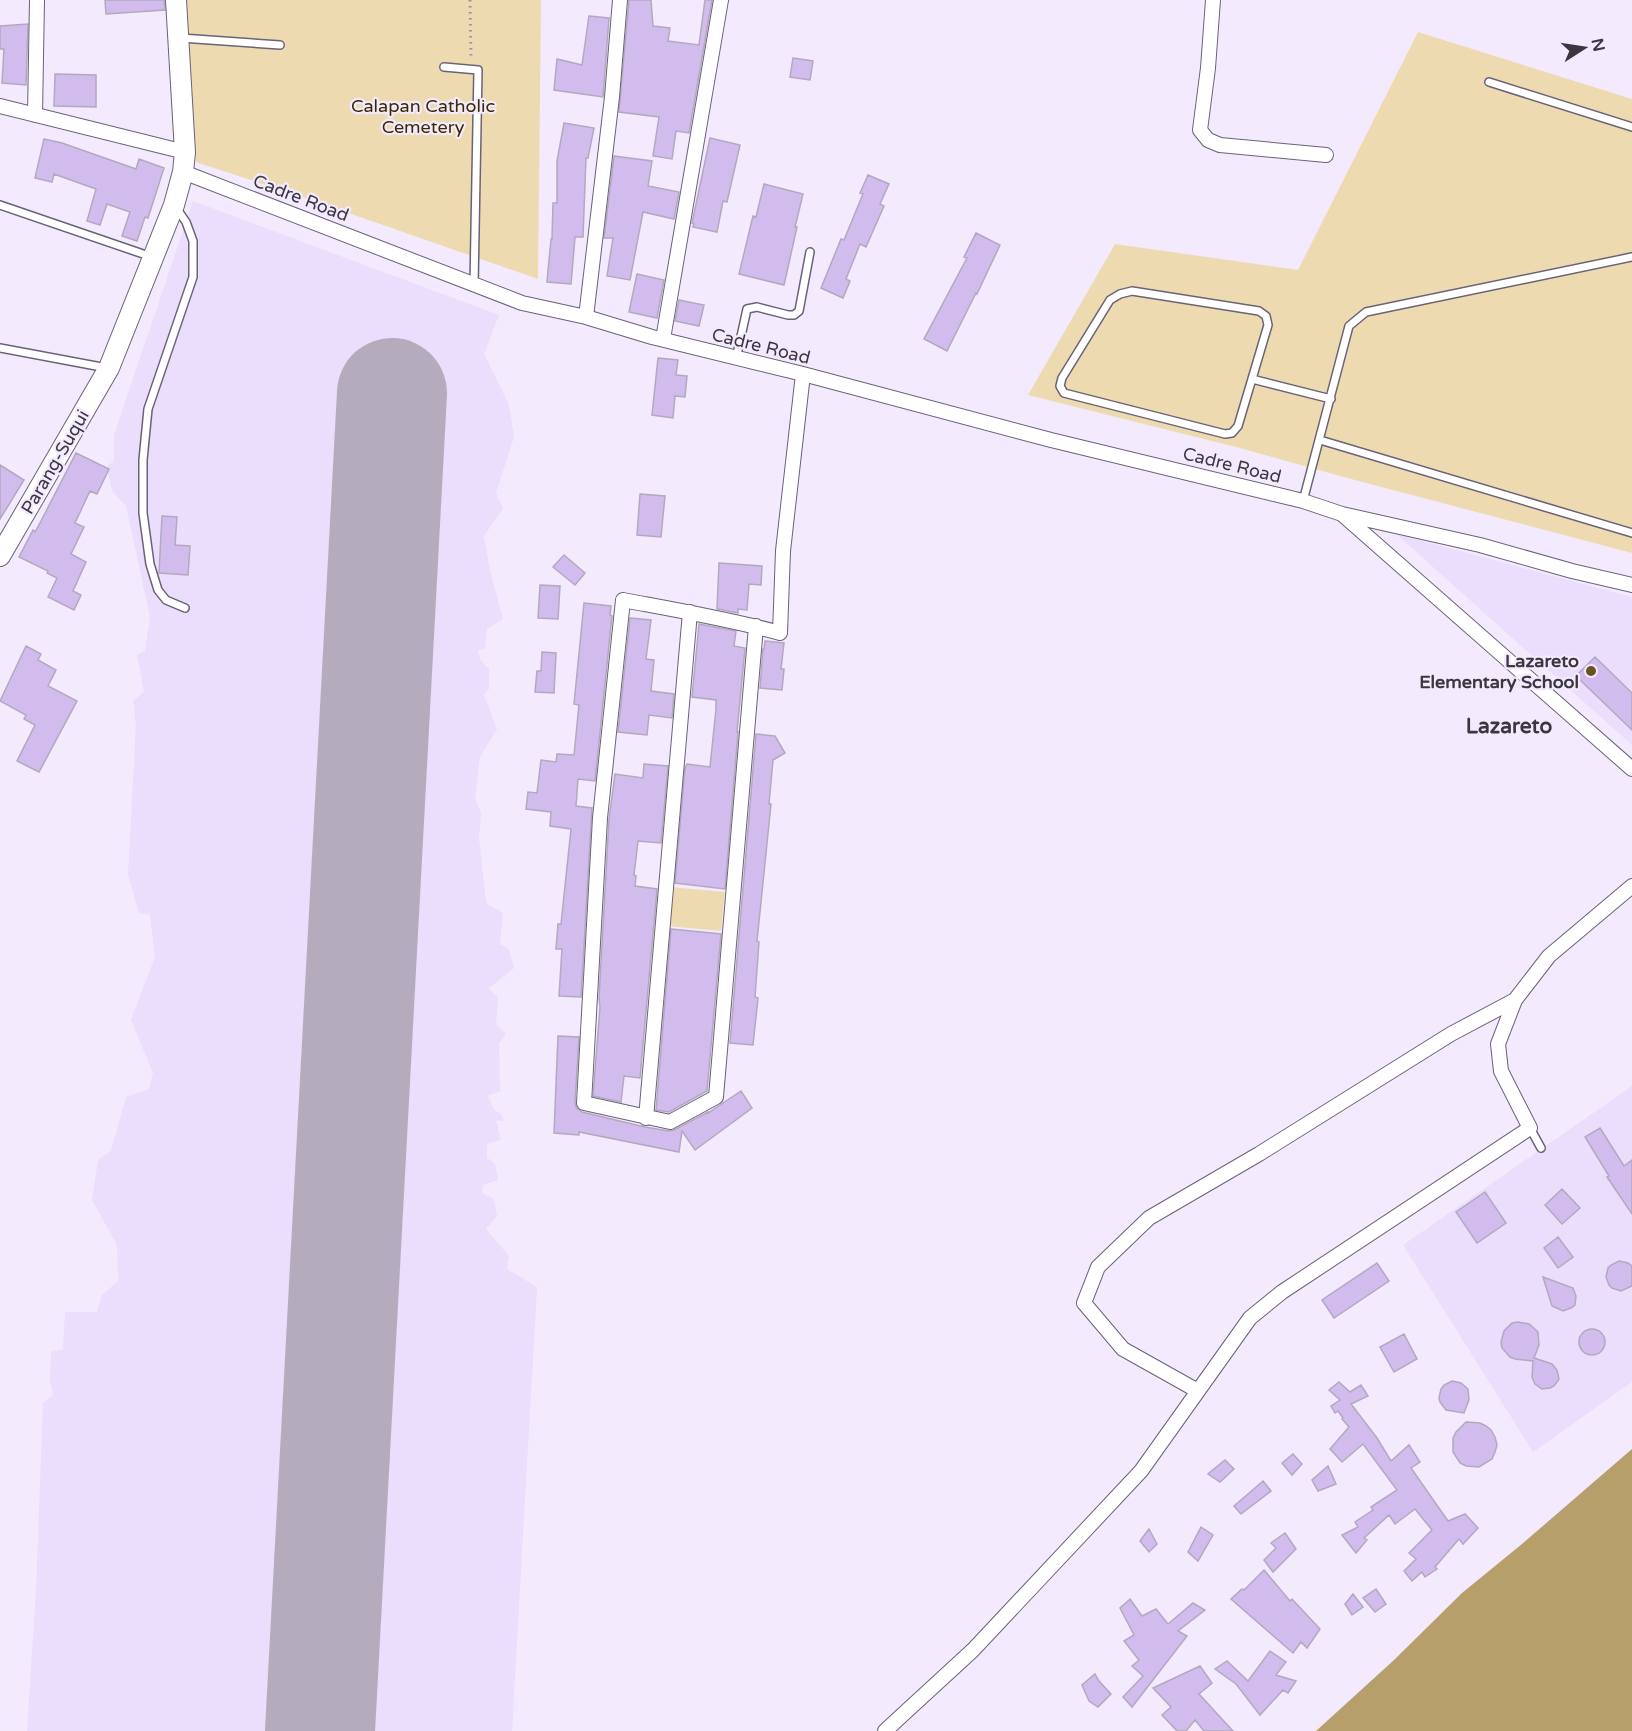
<svg xmlns="http://www.w3.org/2000/svg" width="1632" height="1731" viewBox="0 0 1632 1731" font-family="'Varela Round',sans-serif">
	<style>
		.built { fill: #ebddfc }
		.green { fill: #eedab0 }
		.water { fill: #b79f6c }
		.lines { fill: none; stroke-linecap: round; stroke-linejoin: round }
		.runway { stroke: #b4acbc; stroke-width: 110 }
		.building { fill: #d2bcee; stroke: #b2a8bf; stroke-width: 1.5 }
		.lane-casing { stroke: #6b6277; stroke-width: 10 }
		.street-casing { stroke: #6b6277; stroke-width: 16 }
		.secondary-casing { stroke: #6b6277; stroke-width: 22 }
		.path { stroke: #9891a0; stroke-width: 3; stroke-dasharray: 1.5 4.5; stroke-linecap: butt }
		.lane { stroke: #fff; stroke-width: 7 }
		.street { stroke: #fff; stroke-width: 14 }
		.secondary { stroke: #fff; stroke-width: 20 }
		.poi-dot { fill: #695323; stroke: #f3eafe; stroke-width: 2 }
		.labels { text-anchor: middle; dominant-baseline: central; stroke-width: 4.5; stroke-linejoin: round; paint-order: stroke }
		.park-label { font-size: 18px; fill: #3b2900; stroke: #f3eafe }
		.street-label { font-size: 18px; fill: #3b3640; stroke: #f3eafe }
		.poi-label { font-size: 18px; font-weight: bold; fill: #3b3640; stroke: #f3eafe; text-anchor: end }
		.quarter-label { font-size: 21px; font-weight: bold; fill: #3b3640; stroke: #f3eafe }
	</style>
	<rect width="100%" height="100%" fill="#f3eafe"/>
	<!-- built -->
	<path class="built" d="M193,201L499,315L484,354L509,405L514,437L496,493L503,508L484,536L489,566L503,619L487,629L485,648L478,651L481,661L489,669V689L484,695L497,729L480,757L475,799L481,813L479,838L486,903L503,913L500,944L509,949L514,968L489,988L498,998L496,1024L506,1034L499,1044L500,1091L488,1096L494,1110L501,1114L504,1121L496,1120L501,1140L487,1144V1158L495,1163L498,1180L483,1185L482,1193L494,1199L497,1216L486,1229L509,1256L507,1269L537,1287L512,1731H27L36,1592L43,1403L53,1395L50,1381L51,1352L63,1349L65,1312H97L102,1295L118,1281L117,1245L92,1200L98,1160L111,1151L126,1097L149,1089L153,1073L131,1020L155,957L150,915L139,913L128,875L136,725L133,701L144,692L137,655L145,651L150,617L126,506L112,491L107,467L114,460V435Z
		M1396,534L1632,597V745Z
		M1632,1086V1382L1533,1452L1403,1245Z"/>
	<!-- green -->
	<path class="green" d="M186,0H541L538,279L314,201L196,162Z
		M1418,32L1632,99V553L1351,479L1240,448L1028,395L1115,244L1298,270Z
		M670,887L725,892L721,931L667,926Z"/>
	<!-- water -->
	<path class="water" d="M1632,1449V1731H1316L1394,1660L1462,1593L1522,1544Z"/>
	<g class="lines">
		<!-- runway -->
		<path class="runway" d="M320,1731L392,393"/>
	</g>
	<!-- building -->
	<path class="building" d="M105,0H164L165,10L106,14Z
		M629,0H651L653,26L670,28L668,41L699,45L705,0H712L689,133L676,131L672,159L653,156L659,117L619,112Z
		M589,16L609,18L603,97L554,90L557,59L582,65Z
		M28,24L26,85L2,83L4,49H0V26Z
		M793,58L813,61L810,80L790,77Z
		M55,74L96,75V107L54,106Z
		M564,123L594,128L588,158H586L583,237H575L571,284L547,282L551,239H552L553,203H557V161Z
		M710,138L740,145L727,202L723,201L717,232L693,227L694,224L692,223Z
		M44,139L62,143L136,169L139,159L164,168L148,218L145,217L137,241L122,236L130,212L107,204L100,225L87,221L96,189L54,174L52,182L35,178Z
		M614,156L652,161L648,186L679,192L674,219L643,212L630,280L607,276L613,238H604Z
		M868,175L889,184L880,204L884,206L866,247L860,244L846,279L850,281L843,298L821,288L841,239L844,240L863,194L860,193Z
		M764,184L803,194L795,227H797L784,285L739,274L753,216L756,217Z
		M976,233L1000,245L977,294L976,293L947,351L924,339L967,258L964,257Z
		M637,274L664,280L657,318L629,312Z
		M679,300L704,305L699,326L675,321Z
		M658,358L678,360L676,375L687,376L685,397L675,396L673,418L652,415Z
		M76,453L109,469L97,494L90,491L75,523L84,527L71,554L86,562L73,591L81,595L74,610L48,597L57,578L47,573L48,571L19,557L33,530L35,532L41,521Z
		M0,465L24,480L0,519Z
		M640,494L665,496L661,537L637,535Z
		M162,516L177,517L175,545L190,546L188,575L159,573Z
		M564,555L585,573L575,585L553,567Z
		M719,563L762,566L761,585L749,584L747,610L738,609V613L717,609Z
		M540,585L560,586L558,619L538,618Z
		M584,603L611,606L610,615L612,616L595,781L578,779L576,806L592,808L581,997L559,996L562,949H556L558,924H561L571,829L550,826L551,812L526,809L528,792L537,793L541,760L556,762L557,754L574,755L579,705L574,704Z
		M630,618L651,620L646,659L654,660L651,691L674,694L672,718L649,715L647,735L618,732Z
		M699,624L736,631L734,646L745,648L737,732H738L725,889L675,883L685,768L687,764L710,767L716,709V700L692,697Z
		M765,641L784,643L781,669H784L782,690L760,688L763,649H764Z
		M26,646L41,654L38,660L56,670L48,686L77,701L39,772L17,761L35,725L24,719L26,715L0,701Z
		M542,652L556,653L554,693L535,692L537,671H541Z
		M1595,657L1632,693V730L1576,676Z
		M756,734L775,736L785,753L773,760L769,804H771L757,941L759,942L755,997L758,998L753,1045L730,1043Z
		M644,764L668,766L661,843L638,841L634,875L636,876L635,886L657,889L640,1078L624,1076L621,1102L593,1096L600,1007L599,998L609,819L615,774L643,778Z
		M671,929L721,934L707,1091L669,1112L656,1110Z
		M558,1036L579,1037L575,1102L576,1107L582,1112L645,1127L669,1131L674,1130L708,1112V1113L741,1091L752,1108L695,1150L682,1131L679,1152L579,1132V1135L554,1133Z
		M1600,1128L1624,1166L1632,1160V1214L1607,1177L1609,1176L1585,1137Z
		M1562,1189L1580,1208L1562,1224L1545,1205Z
		M1485,1192L1506,1223L1477,1243L1456,1212Z
		M1558,1237L1573,1257L1558,1268L1544,1248Z
		M1619,1261L1628,1263L1632,1266V1286L1621,1291L1612,1288L1609,1285L1606,1277L1608,1268L1611,1265Z
		M1377,1263L1389,1281L1334,1318L1322,1300Z
		M1543,1277L1573,1288L1576,1296L1575,1305L1571,1308L1563,1311L1552,1306Z
		M1518,1322L1529,1324L1538,1332L1539,1345L1534,1358L1552,1364L1557,1370L1559,1379L1554,1386L1550,1388L1542,1389L1535,1384L1532,1377L1533,1361L1515,1359L1510,1357L1502,1348L1501,1342L1504,1331L1512,1323Z
		M1579 1342a13 13 0 1 1 26 0a13 13 0 1 1-26 0Z
		M1404,1334L1417,1359L1394,1372L1380,1347Z
		M1452,1381L1461,1383L1468,1389L1469,1400L1464,1413L1446,1410L1440,1402L1439,1398L1441,1389L1444,1385Z
		M1339,1382L1350,1392L1361,1385L1368,1396L1351,1404L1377,1438L1391,1461L1409,1445L1420,1462L1411,1468L1448,1521L1465,1514L1478,1528L1463,1544L1459,1539L1435,1567L1437,1569L1425,1577L1422,1572L1412,1581L1404,1571L1416,1559L1409,1553L1432,1530L1415,1509L1395,1524L1389,1515L1364,1538L1367,1540L1356,1553L1342,1535L1358,1527L1355,1522L1373,1510L1371,1507L1397,1490L1363,1444L1342,1462L1330,1449L1349,1427L1342,1419L1343,1418L1338,1411L1335,1413L1331,1406L1340,1400L1329,1390Z
		M1466,1422L1480,1423L1486,1426L1491,1430L1495,1437L1497,1445L1495,1452L1492,1459L1479,1467L1466,1466L1460,1463L1453,1452V1438L1456,1432Z
		M1293,1454L1302,1464L1292,1475L1282,1463Z
		M1225,1460L1234,1469L1220,1482L1208,1474Z
		M1328,1466L1336,1484L1318,1491L1312,1480Z
		M1263,1481L1271,1491L1241,1514L1234,1506Z
		M1201,1527L1213,1535L1198,1561L1188,1552Z
		M1149,1529L1157,1544L1149,1552L1140,1541Z
		M1285,1533L1296,1549L1273,1572L1264,1560L1276,1548L1271,1543Z
		M1264,1570L1290,1601L1292,1599L1320,1629L1307,1648L1301,1642L1293,1653L1231,1599L1242,1589L1244,1590Z
		M1376,1589L1386,1604L1375,1612L1363,1598Z
		M1353,1594L1363,1607L1352,1615L1345,1604Z
		M1130,1599L1142,1616L1156,1609L1168,1624L1193,1603L1205,1610L1178,1631L1187,1636L1132,1707L1123,1697L1143,1676L1132,1666L1139,1660L1124,1641L1134,1635L1120,1608Z
		M1270,1651L1286,1662L1276,1675L1296,1681L1288,1693L1283,1690L1260,1715L1236,1684L1215,1669L1227,1661L1248,1681Z
		M1200,1666L1212,1683L1199,1694L1233,1731H1204L1195,1720L1186,1731H1177L1162,1715L1171,1707L1153,1688Z
		M1095,1674L1099,1681L1111,1694L1098,1707L1089,1701L1082,1685Z"/>
	<g class="lines">
		<defs>
			<path id="lane" d="M181,38L280,45
				M444,67L478,70L474,285
				M1489,82L1632,127
				M0,205L152,257
				M177,209L186,222L193,241V277L148,409L143,460V513L150,564L158,590L166,600L185,608
				M1132,291L1259,311L1266,316L1268,325L1238,426L1232,433L1225,434L1064,393L1060,386L1062,378L1110,300L1120,294Z
				M0,348L107,368
				M736,359L747,309L757,307L788,315H794L799,311L810,252
				M1252,379L1331,399
				M1320,440L1632,533
				M1303,501L1349,326L1366,312L1632,257
				M1530,1128L1541,1148"/>
			<path id="street" d="M1213,0L1208,68L1200,130L1208,140L1220,145L1326,155
				M0,106L185,152
				M35,115L37,0
				M183,172L522,303L586,317L652,337L803,374L1051,440L1303,501L1342,514L1480,545L1572,571L1632,585
				M586,317L612,97L620,0
				M663,339L721,0
				M1343,515L1632,769
				M756,626L716,1097L670,1122L584,1103L600,818L623,600C676,610 729,619 780,633L783,551L803,374
				M646,1118L690,612
				M1198,1391L1123,1349L1084,1303L1098,1267L1149,1218L1259,1154L1451,1034L1515,1000
				M885,1731L973,1650L1141,1471L1250,1318L1282,1292L1530,1128L1501,1071L1498,1044L1515,1000L1549,956L1632,886"/>
			<path id="secondary" d="M0,556L109,368L174,205L183,172L185,152L176,0"/>
		</defs>
		<!-- lane casing -->
		<use href="#lane" class="lane-casing"/>
		<!-- street casing -->
		<use href="#street" class="street-casing"/>
		<!-- secondary casing -->
		<use href="#secondary" class="secondary-casing"/>
		<!-- path -->
		<path class="path" d="M470,0L471,58"/>
		<!-- lane -->
		<use href="#lane" class="lane"/>
		<!-- street -->
		<use href="#street" class="street"/>
		<!-- secondary -->
		<use href="#secondary" class="secondary"/>
	</g>
	<!-- markers -->
	<circle class="poi-dot" cx="1591" cy="671" r="6"/>
	<g class="labels">
		<!-- park labels -->
		<g class="park-label">
			<text x="423" y="106">Calapan Catholic<tspan x="423" dy="21">Cemetery</tspan></text>
		</g>
		<!-- street labels -->
		<g class="street-label">
			<text transform="translate(301 198) rotate(21)">Cadre Road</text>
			<text transform="translate(761 346) rotate(14)">Cadre Road</text>
			<text transform="translate(55 462) rotate(-60)">Parang-Suqui</text>
			<text transform="translate(1232 465) rotate(14)">Cadre Road</text>
		</g>
		<!-- poi labels -->
		<g class="poi-label">
			<text x="1579" y="661">Lazareto<tspan x="1579" dy="21">Elementary School</tspan></text>
		</g>
		<!-- quarter labels -->
		<g class="quarter-label">
			<text x="1509" y="726">Lazareto</text>
		</g>
	</g>
	<!-- north arrow -->
	<g transform="translate(1584 48) rotate(78)" stroke="#f3eafe" stroke-width="4.5" paint-order="stroke">
	<path d="M0-4.5L10 22L0 15L-10 22Z" fill="#3b3640"/>
	<text y="-9" font-size="16" font-weight="bold" text-anchor="middle" fill="#3b3640">N</text>
	</g>
</svg>
